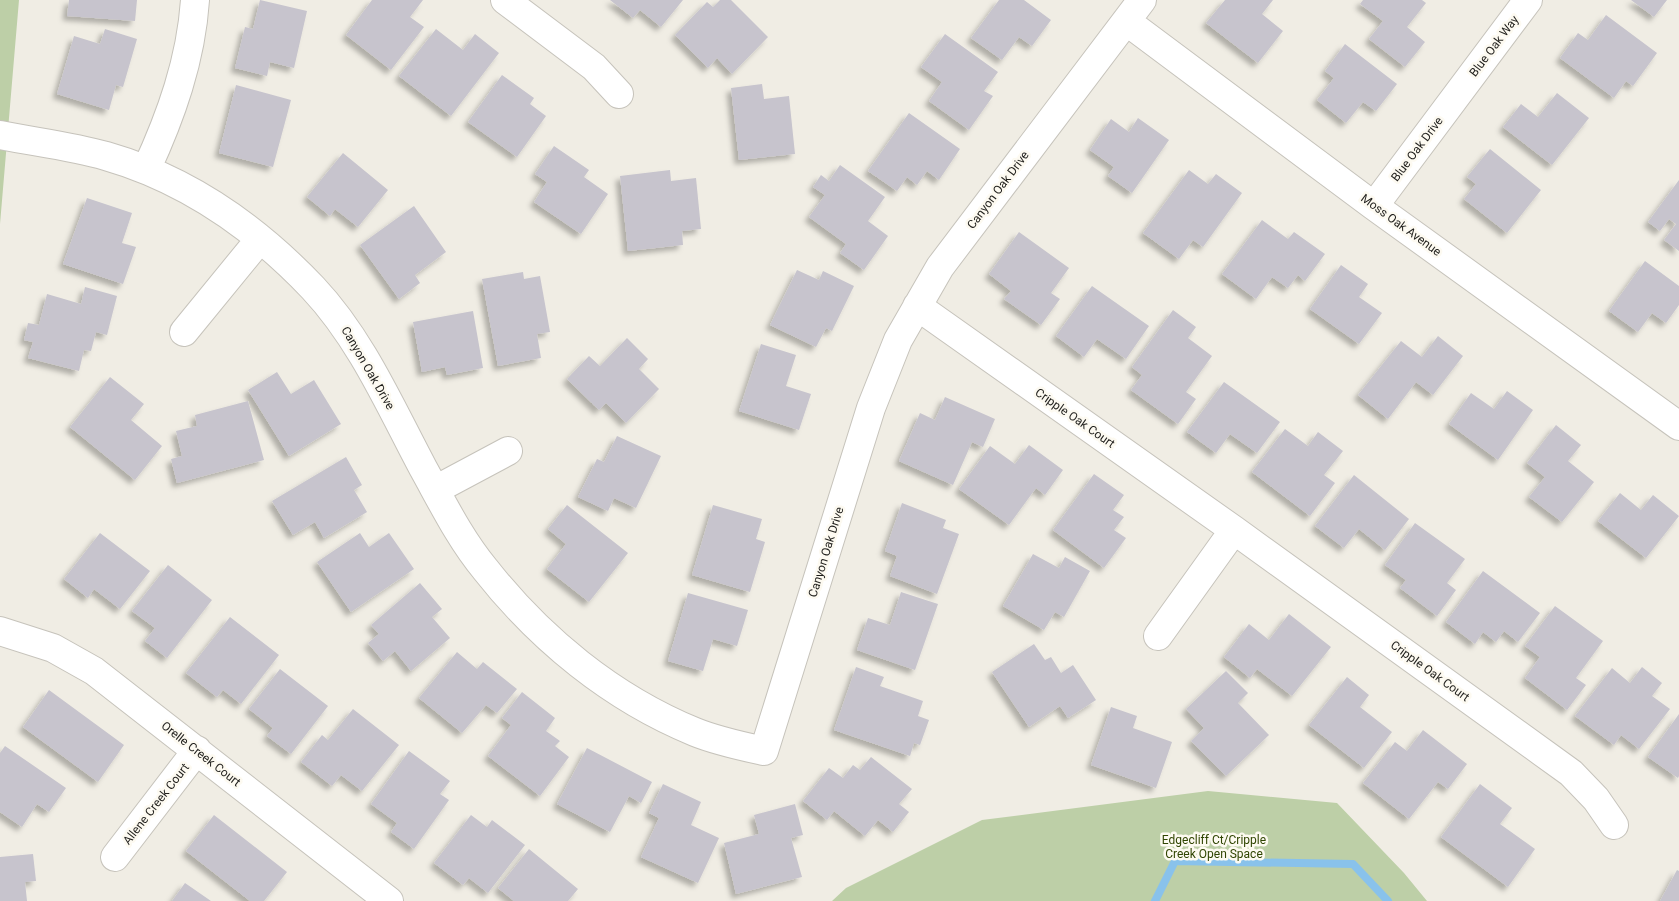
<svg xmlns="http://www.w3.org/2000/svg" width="1679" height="901" viewBox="0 0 1679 901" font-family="Roboto,sans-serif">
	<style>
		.green { fill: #bdcfa7 }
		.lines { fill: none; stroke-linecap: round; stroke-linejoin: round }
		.stream { stroke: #89c2eb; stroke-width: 8 }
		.building { fill: #c7c4cd; filter: url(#shadow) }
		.minor-casing { stroke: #c6c3bb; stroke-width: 30 }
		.minor { stroke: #fff; stroke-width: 28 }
		.labels { text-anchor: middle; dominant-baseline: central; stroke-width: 5; stroke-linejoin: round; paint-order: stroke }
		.street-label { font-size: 12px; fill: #1f1e1b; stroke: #fdfaf1 }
		.park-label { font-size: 12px; fill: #304502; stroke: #fdfaf1 }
	</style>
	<defs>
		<filter id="shadow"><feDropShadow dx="-4.5" dy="4.5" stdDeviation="2.5" flood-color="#0004"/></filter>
	</defs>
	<rect width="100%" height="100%" fill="#f0ede4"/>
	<!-- green -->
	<path class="green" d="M0,0H19L0,224Z
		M1208,791L1337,803L1404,873L1427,901H832L846,888L982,820Z"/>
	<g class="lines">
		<!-- stream -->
		<path class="stream" d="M1155,901L1175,861L1353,864L1388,901"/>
	</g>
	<!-- building -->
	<path class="building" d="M69,0H137L135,21L67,16Z
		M260,0L307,11L294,68L270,62L267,76L235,68L245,27L253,29Z
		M372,0H423L410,17L424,27L391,70L346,35Z
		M610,0H683L661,27L640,10L633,18Z
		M720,0H731L768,37L732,74L717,58L708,68L675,35L707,2L713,7Z
		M999,0H1024L1051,20L1032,46L1019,37L1002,60L971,38Z
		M1225,0H1273L1262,14L1283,31L1258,63L1206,23Z
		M1363,0H1422L1426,3L1407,27L1425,42L1405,67L1369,39L1383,21L1360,4Z
		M1631,0H1667L1654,17Z
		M1606,15L1657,53L1633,86L1626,81L1614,98L1560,58L1578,33L1588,40Z
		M105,29L137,39L123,87L116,85L109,110L57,94L74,36L100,44Z
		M436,29L463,50L475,34L499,53L451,116L399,76Z
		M945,34L998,72L984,91L993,96L969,130L929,101L942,82L921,67Z
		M1345,44L1397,84L1376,111L1363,102L1346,123L1317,100L1334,78L1325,71Z
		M502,75L534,98L530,104L546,116L517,157L468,122Z
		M762,84L764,99L789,96L795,154L739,160L731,88Z
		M236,85L291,100L273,167L219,153Z
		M1557,93L1589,118L1552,165L1503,127L1521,104L1538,117Z
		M909,113L960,149L939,180L927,171L917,185L907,177L897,191L868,171Z
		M1138,118L1169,140L1132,193L1108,176L1114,167L1090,150L1111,119L1129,132Z
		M554,146L589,170L584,177L608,194L581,234L534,202L547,182L535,174Z
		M1490,149L1541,190L1507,233L1464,199L1476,184L1467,177Z
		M343,153L388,190L358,227L335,209L330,216L307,197Z
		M840,165L885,197L868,221L888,236L864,270L840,253L846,244L809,217L825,195L813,187L821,175L829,181Z
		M670,170L671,181L696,178L701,229L682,231L683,245L628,251L620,176Z
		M1189,170L1208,184L1216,174L1242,193L1203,247L1193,240L1179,259L1143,233Z
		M1679,180V251L1664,240L1676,224L1669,219L1660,231L1648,222Z
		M87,198L132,213L122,243L136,247L123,284L63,264Z
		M414,206L446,252L415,275L420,283L399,299L360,245Z
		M1262,220L1288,239L1294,232L1325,254L1305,281L1298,275L1288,288L1272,277L1256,299L1222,274Z
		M1019,232L1069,268L1051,293L1060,299L1041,325L1004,299L1011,291L989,274Z
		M1645,261L1679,286V305L1666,323L1652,313L1638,332L1609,311Z
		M1341,265L1368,284L1359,297L1382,313L1359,344L1310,309Z
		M797,270L819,280L823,271L854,286L832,331L826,328L816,347L770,325Z
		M523,272L524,279L540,276L550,332L537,334L541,358L498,366L482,279Z
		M1092,286L1149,326L1126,359L1097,339L1084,357L1056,336Z
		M85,287L117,296L107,335L96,332L91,351L84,350L79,371L28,358L33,342L24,340L28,323L39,325L47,294L81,304Z
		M1173,310L1196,327L1188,338L1212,356L1186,392L1196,399L1178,424L1131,390L1142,375L1132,367Z
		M473,311L483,368L447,375L445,367L422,372L413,322Z
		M1438,336L1463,356L1433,395L1416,382L1388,419L1358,395L1401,341L1422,357Z
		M627,338L648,359L639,369L659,389L626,423L606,403L599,410L567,379L589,356L600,366Z
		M761,344L796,355L786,386L811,394L799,430L739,411Z
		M277,372L291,394L314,380L341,424L289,456L248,390Z
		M110,377L144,404L131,420L162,446L135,480L70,427Z
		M1224,382L1280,422L1257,453L1230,434L1216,453L1187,432Z
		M1507,391L1533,410L1498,460L1449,424L1471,393L1494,409Z
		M945,397L995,419L983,447L972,442L953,485L899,461L920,413L935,420Z
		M248,401L264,460L177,483L171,459L182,456L176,431L197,426L195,415Z
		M1556,425L1581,445L1568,461L1594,482L1562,522L1529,497L1545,477L1527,463Z
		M1285,429L1308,446L1318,432L1343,451L1324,475L1335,483L1310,516L1252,472Z
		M617,436L661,456L636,508L614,498L608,511L578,497L597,459L604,462Z
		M1029,445L1063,470L1045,495L1036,488L1009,525L959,489L990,446L1015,464Z
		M346,457L362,485L354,490L367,512L324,538L315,522L293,535L272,501Z
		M1094,474L1124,495L1113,510L1124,517L1114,530L1126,538L1104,568L1053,530Z
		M1354,475L1409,519L1385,550L1359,529L1344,548L1315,526Z
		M1620,493L1641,510L1653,495L1679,516L1646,558L1598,521Z
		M902,503L946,520L943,528L959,534L937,594L890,576L897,556L885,551Z
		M567,505L628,553L589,602L547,569L566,544L548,529Z
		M713,505L762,519L756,539L765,542L750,592L692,575Z
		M1415,523L1465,559L1447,583L1456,590L1437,616L1400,588L1406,580L1385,565Z
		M100,533L150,571L120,609L94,589L88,598L64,579Z
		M360,533L369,547L389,533L414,569L351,612L317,562Z
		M1033,554L1059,568L1065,557L1090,571L1064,617L1055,612L1044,630L1003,606Z
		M168,565L212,600L167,658L145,641L155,628L132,611Z
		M1483,571L1540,613L1518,642L1504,631L1496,642L1483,632L1475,644L1446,622Z
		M420,583L442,609L432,617L450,638L411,671L395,651L383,661L368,643L379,634L371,625Z
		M901,592L938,604L915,670L857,650L868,618L890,625Z
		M688,593L748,610L737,646L713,639L703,671L668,661Z
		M1555,606L1603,641L1576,678L1586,685L1567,710L1525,678L1540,657L1525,646Z
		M1289,614L1331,647L1292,696L1257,669L1250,678L1224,657L1249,624L1269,640Z
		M230,617L279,655L241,704L223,690L217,697L186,673Z
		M1034,644L1045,660L1051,657L1061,673L1073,665L1096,700L1068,718L1060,706L1029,727L992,672Z
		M457,652L477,669L483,662L517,689L497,713L486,705L462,733L419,698Z
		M856,667L884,677L880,686L923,701L918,716L929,720L920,745L914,743L910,756L834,730Z
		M1642,667L1662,683L1652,696L1670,709L1639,749L1621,735L1614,745L1575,716L1612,668L1630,683Z
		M280,669L328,706L291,754L267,736L273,728L249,709Z
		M1226,671L1248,693L1238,703L1269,735L1226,776L1191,741L1204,728L1186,709Z
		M1347,677L1369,695L1360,707L1392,732L1364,768L1309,725Z
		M49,690L124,745L98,782L23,727Z
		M522,692L555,718L546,731L560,741L555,746L569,757L540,796L488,756L511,725L502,718Z
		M1111,707L1137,716L1133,728L1172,742L1156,788L1091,765Z
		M353,709L399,745L362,791L341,775L332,786L301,762L322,735L328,740Z
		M1679,714V776L1678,778L1648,757Z
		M1423,730L1467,764L1448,789L1438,782L1409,819L1363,783L1395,742L1407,751Z
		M5,746L66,788L49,812L37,804L22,827L0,812V753Z
		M587,748L652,782L641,803L629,796L610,832L557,804Z
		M409,751L450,781L440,794L449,800L414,849L391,832L397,823L371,804Z
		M871,757L912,789L899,804L909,812L893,832L878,820L865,836L834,811L827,820L803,801L829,768L843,778L853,765L860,770Z
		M663,784L701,802L691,825L719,838L698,883L641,857L659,818L649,813Z
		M1480,784L1512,808L1500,824L1535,849L1508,887L1441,837Z
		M795,804L803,835L791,838L802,877L736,894L724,843L759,834L754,815Z
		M214,815L287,872L264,901H250L186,851Z
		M471,815L487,827L492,820L525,845L488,893L469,878L463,885L434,863Z
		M529,849L578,889L568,901H514L498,888Z
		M33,854L36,881L25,882L27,901H0V857Z
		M1677,870L1679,871V901H1660Z
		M185,883L211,901H172Z"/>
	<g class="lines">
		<defs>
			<path id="minor" d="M505,0L594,67L619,94
				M1126,21L1374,206L1679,426
				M0,135C35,142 72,146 106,156C186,179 256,228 313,288C361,339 390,406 423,468C442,502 460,539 485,569C540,639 612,698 695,732C717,741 741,746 764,751L871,408L898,340L940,267L1142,0
				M146,170C171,116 191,60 195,0
				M1374,206L1528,0
				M917,306L1234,530L1571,773L1596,799L1614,825
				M184,332L260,239
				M435,490L508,451
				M0,631L53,648L94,671L389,901
				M1158,636L1234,530
				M115,857L197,750"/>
		</defs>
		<!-- minor casing -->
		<use href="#minor" class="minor-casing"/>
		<!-- minor -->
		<use href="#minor" class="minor"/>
	</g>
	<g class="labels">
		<!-- street labels -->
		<g class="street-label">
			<text transform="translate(1494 46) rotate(-53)">Blue Oak Way</text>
			<text transform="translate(1417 149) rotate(-53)">Blue Oak Drive</text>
			<text transform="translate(998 190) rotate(-53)">Canyon Oak Drive</text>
			<text transform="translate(1401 225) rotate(36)">Moss Oak Avenue</text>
			<text transform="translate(368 368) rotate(60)">Canyon Oak Drive</text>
			<text transform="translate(1075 418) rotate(35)">Cripple Oak Court</text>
			<text transform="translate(826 552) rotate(-73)">Canyon Oak Drive</text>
			<text transform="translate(1430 671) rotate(36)">Cripple Oak Court</text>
			<text transform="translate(201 754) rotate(38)">Orelle Creek Court</text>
			<text transform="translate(156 804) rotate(-52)">Allene Creek Court</text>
		</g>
		<!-- park labels -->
		<g class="park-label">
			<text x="1214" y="840">Edgecliff Ct/Cripple<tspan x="1214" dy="14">Creek Open Space</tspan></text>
		</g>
	</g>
</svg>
